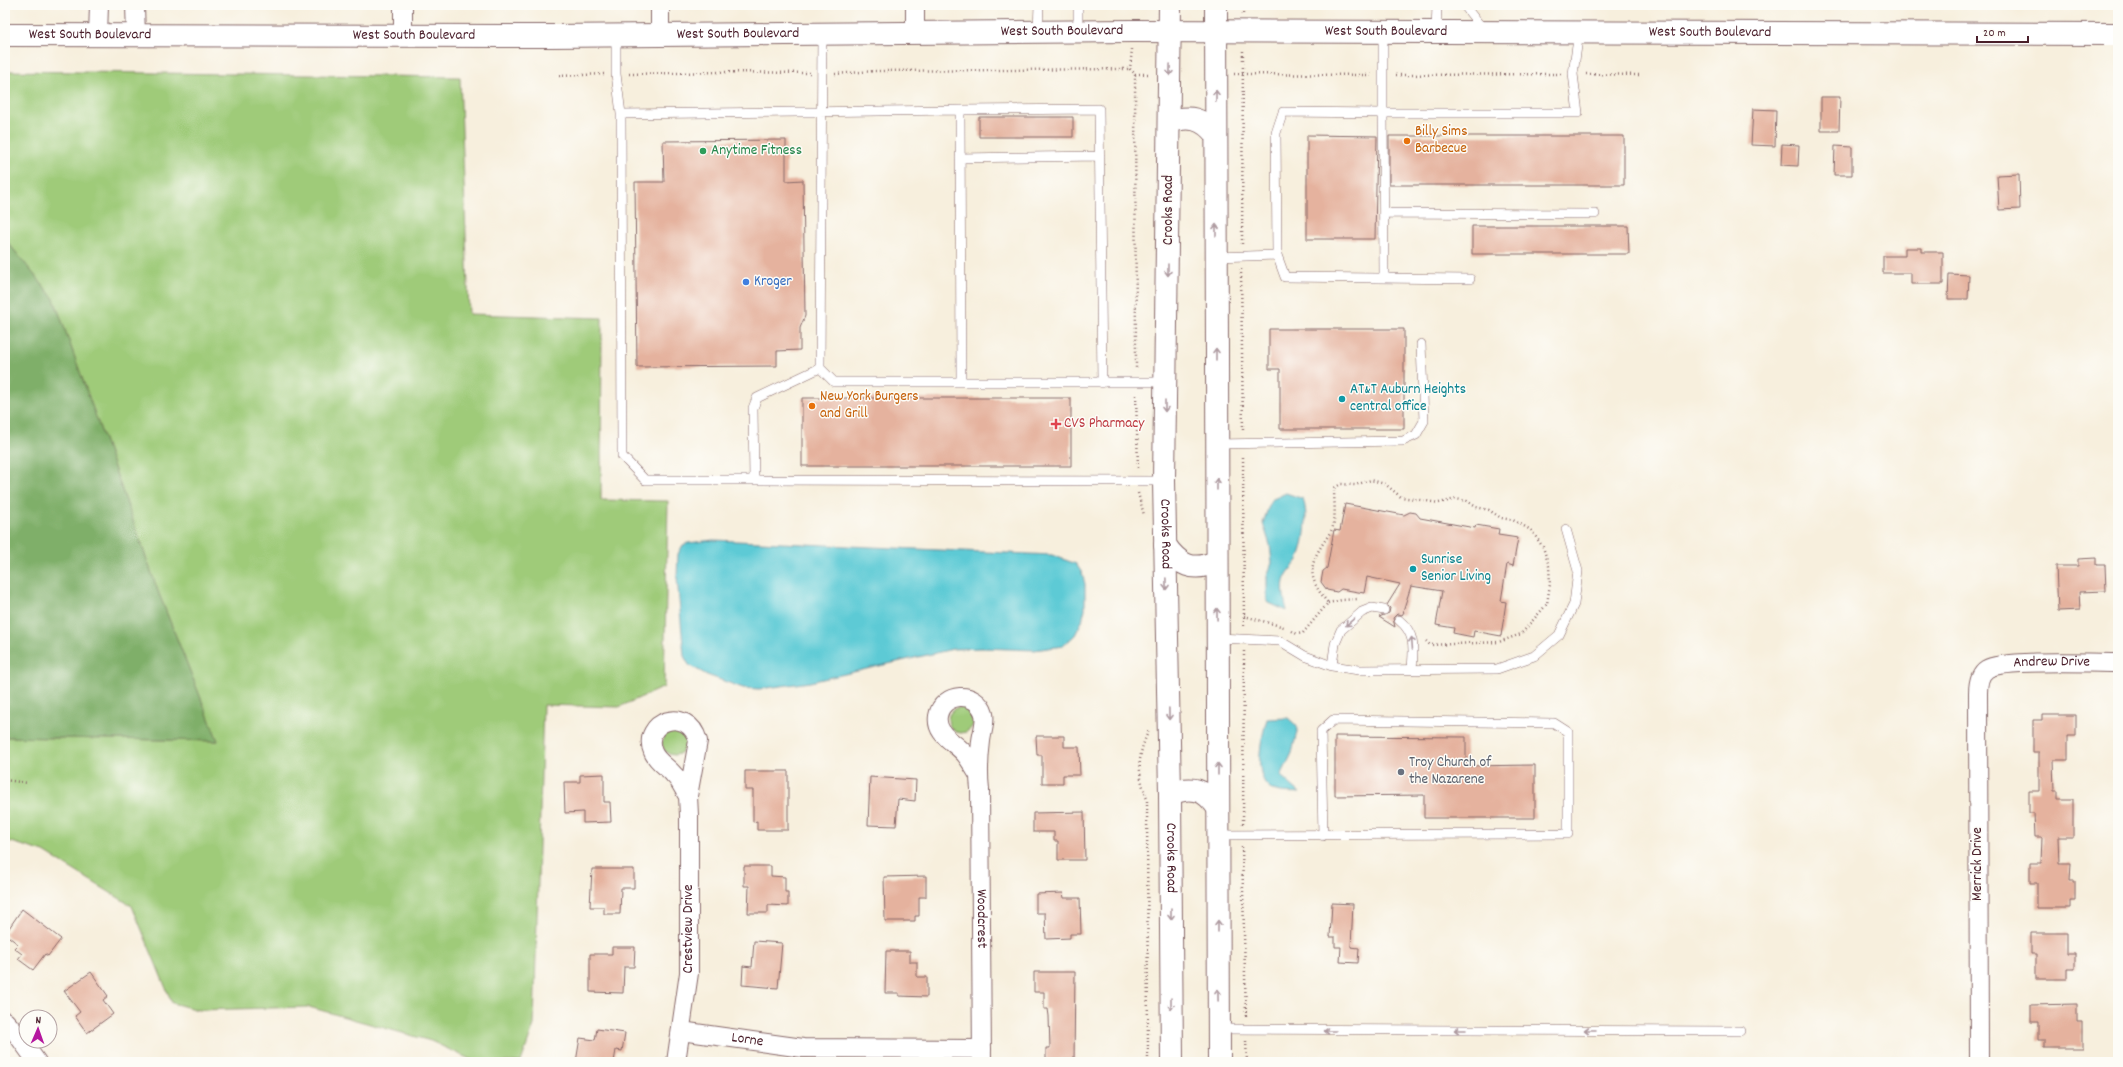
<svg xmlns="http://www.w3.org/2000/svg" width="2123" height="1067" viewBox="0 0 2123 1067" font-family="Dekko,sans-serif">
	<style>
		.green { fill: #9fcb79; stroke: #747552 }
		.forest { fill: #7faf69; stroke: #64674a }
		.water { fill: #5dcad5; stroke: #547480 }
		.building { fill: #e5b29e }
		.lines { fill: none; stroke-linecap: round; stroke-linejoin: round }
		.lane-casing { stroke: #876869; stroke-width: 10 }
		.street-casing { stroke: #876869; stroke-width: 20 }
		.secondary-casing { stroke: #876869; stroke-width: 24 }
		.path { stroke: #876869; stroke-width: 2.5; stroke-dasharray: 1 3; stroke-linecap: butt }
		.lane { stroke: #fff; stroke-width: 9 }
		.street { stroke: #fff; stroke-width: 18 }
		.secondary { stroke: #fff; stroke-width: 22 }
		.oneway { stroke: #ae9aa0 }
		.food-dot { fill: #e8710a; stroke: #fdfcf7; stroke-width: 1.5 }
		.leisure-dot { fill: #2e9e5b; stroke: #fdfcf7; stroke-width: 1.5 }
		.shop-dot { fill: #3f7fe0; stroke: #fdfcf7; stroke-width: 1.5 }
		.culture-dot { fill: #0f9aa8; stroke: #fdfcf7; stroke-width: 1.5 }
		.health-dot { fill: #e0444e; stroke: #fdfcf7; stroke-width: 1.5 }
		.worship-dot { fill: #6b7280; stroke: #fdfcf7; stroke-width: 1.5 }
		.labels { text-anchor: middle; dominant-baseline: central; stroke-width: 3; stroke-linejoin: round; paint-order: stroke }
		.street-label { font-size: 15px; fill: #4a1f2b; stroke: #fdfcf7 }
		.food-label { font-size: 15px; fill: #c56008; stroke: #fdfcf7; text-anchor: start }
		.leisure-label { font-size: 15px; fill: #27864d; stroke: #fdfcf7; text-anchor: start }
		.shop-label { font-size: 15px; fill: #366cbe; stroke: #fdfcf7; text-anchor: start }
		.culture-label { font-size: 15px; fill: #0d838f; stroke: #fdfcf7; text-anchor: start }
		.health-label { font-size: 15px; fill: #be3a42; stroke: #fdfcf7; text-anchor: start }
		.worship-label { font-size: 15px; fill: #5b616d; stroke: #fdfcf7; text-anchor: start }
	</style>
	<rect width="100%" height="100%" fill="#fdfcf7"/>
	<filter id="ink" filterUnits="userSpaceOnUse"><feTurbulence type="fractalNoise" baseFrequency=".025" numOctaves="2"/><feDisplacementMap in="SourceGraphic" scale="8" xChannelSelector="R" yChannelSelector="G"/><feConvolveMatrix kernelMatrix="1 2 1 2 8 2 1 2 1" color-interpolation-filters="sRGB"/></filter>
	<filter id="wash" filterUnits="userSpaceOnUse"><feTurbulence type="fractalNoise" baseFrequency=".012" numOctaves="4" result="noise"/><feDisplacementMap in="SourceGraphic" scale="16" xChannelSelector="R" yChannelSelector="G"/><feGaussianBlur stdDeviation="0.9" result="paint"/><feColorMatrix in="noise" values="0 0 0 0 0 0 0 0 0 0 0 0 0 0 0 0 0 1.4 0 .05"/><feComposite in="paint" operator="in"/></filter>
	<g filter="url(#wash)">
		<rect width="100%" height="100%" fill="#f7efdd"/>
		<!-- green -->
		<path class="green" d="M5,71L460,77L469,314L602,318L601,500L668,501L664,687L619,707L543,705L534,1025L521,1062H476L431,1041L309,1007L198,1010L172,1003L132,906L44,852L5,840V737L218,741L159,594L54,299L5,239Z
			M948 720a13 13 0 1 1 26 0a13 13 0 1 1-26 0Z
			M662 743a12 12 0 1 1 24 0a12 12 0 1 1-24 0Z"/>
		<!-- forest -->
		<path class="forest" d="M5,239L54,299L159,594L218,741L5,737Z"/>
		<!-- water -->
		<path class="water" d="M1286,493L1303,499C1309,515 1305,545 1298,560C1294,566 1288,571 1285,578C1281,587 1285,602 1287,611L1267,602V576L1272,563L1270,545L1263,523L1271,500Z
			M713,540L1052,555L1076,564L1082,573L1085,584V609L1082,621L1075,635L1063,646L1034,650L982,648L953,649L810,682L759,689L743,688L707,675L689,665L684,656L677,577L678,554L683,545L688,543Z
			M1288,718L1298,727L1292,753L1281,776L1300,793C1290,792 1278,794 1270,788C1252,775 1262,736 1267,719Z"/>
		<g id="blocks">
			<!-- building -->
			<path class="building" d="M1821,97H1840L1839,131H1821Z
				M1753,109L1776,110L1775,146L1751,145Z
				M979,117H1073V137H979Z
				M1307,135L1377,136L1375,239H1307Z
				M1389,136H1624V185H1389Z
				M786,140V181L803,180L805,316L800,328V350L777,351V366L637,367L635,182H664L663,141Z
				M1782,144L1799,145L1798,166L1781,165Z
				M1835,146L1852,147V175H1834Z
				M2019,174L2020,209L1999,210L1997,175Z
				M1472,226H1628L1629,254H1472Z
				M1905,248H1922V252H1943V284H1911V273H1883V256H1905Z
				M1949,274L1969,275L1968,299H1948Z
				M1269,329H1404V429H1280V369H1269Z
				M802,398H1071V466H802Z
				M1345,504L1404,515L1410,512L1416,513L1420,518L1475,528L1476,525L1499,529L1498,535L1518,538L1513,566L1507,564L1501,601L1506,602L1501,636L1474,631L1473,637L1453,633L1454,628L1436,625L1442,591L1411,586L1403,611L1404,612L1402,615L1397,614L1393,618L1395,627L1379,617L1389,613L1390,608L1387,605L1400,584L1367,577L1364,593L1341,589L1337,592L1327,590L1321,582L1323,571L1327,568L1334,530L1340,531Z
				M2096,558V565H2105L2106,591L2079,592L2080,610L2058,611L2056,566H2078V559Z
				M2042,715H2076V736H2068V760H2053L2054,791H2058V799H2073V837H2058L2059,863H2071L2070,881H2075V900H2070V908H2037V883H2030V863H2041L2042,837H2035L2034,813H2029V791H2039V752H2033V720H2042Z
				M1036,736H1064V747H1079L1080,775H1063V783H1042V755H1037Z
				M1335,736L1466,737V766L1535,765V818H1424V795L1335,796Z
				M745,771H788V830H757V821L753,822V790H745Z
				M604,774V802H610L611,822L583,823V812L565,813L564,782H580V775Z
				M870,777L916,780L915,801L898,799L896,826L868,825Z
				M1084,812L1085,860H1058V841H1054V832H1033V813Z
				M744,866H771V876L785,877V892H788V906L768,905V913H748L749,886H744Z
				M592,869H634V888H621L620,914H604V907H590Z
				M926,876V897H919V916H915V921H885L884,877Z
				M1063,893L1064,898H1080L1081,934H1070V938L1046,939L1045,913H1036V894Z
				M1332,903L1353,904L1351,947L1359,948L1358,963L1340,962L1341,947H1335V937H1330Z
				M22,909L61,939L48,956L45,954L33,970L18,959L22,954L14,948L18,944L5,934Z
				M2031,933H2067V954H2075V969H2067V979H2036V954H2031Z
				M754,941L782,943L778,988L742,985L743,966L752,967Z
				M612,947H635L634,967H624L623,993L590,992V954H612Z
				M886,951H910V962H917V977H927V997L899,996V993H885Z
				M91,972L108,996L103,1000L113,1014L87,1033L75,1016L80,1012L64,991Z
				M1034,972H1075L1074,1062H1046V1048H1050L1049,1016L1048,1009H1044V992H1034Z
				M2077,1004V1022H2082V1048H2044V1040H2038V1022H2031V1005Z
				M597,1029L625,1033L622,1051L616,1050L614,1062H576L580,1038L595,1040Z"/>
		</g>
	</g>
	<g filter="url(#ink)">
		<use href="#blocks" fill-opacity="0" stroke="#876869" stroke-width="1"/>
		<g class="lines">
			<defs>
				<path id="lane" d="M1078,5V32
					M1464,5L1478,23L1486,29
					M1038,32L1039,5
					M1383,32V113H1578L1573,74L1579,32
					M1436,32L1437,5
					M822,33L820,368L757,398L753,408L754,480L1164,481
					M616,34V74L621,114L622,456L645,480H754
					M621,114L960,110
					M960,158L1100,156
					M1384,213L1595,214
					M1277,255L1276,133L1283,112L1383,113L1384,278
					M1216,257L1277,255L1285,277L1470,279
					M820,368L834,382H1165
					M961,382L960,110L1099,109L1102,383
					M1217,444L1403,441L1416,435L1424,421L1421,344
					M1399,620C1417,635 1413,650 1412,670
					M1218,638L1280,641L1305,656L1332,666L1359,670L1497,669L1534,656L1559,635L1574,604L1578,571L1566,529
					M1332,666L1335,644L1341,630L1362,612L1372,608L1384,610
					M1218,835L1568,834V732L1554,723L1333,720L1321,731L1323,836
					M1219,1029L1740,1031"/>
				<g id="street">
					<path d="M135,5L136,36"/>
					<path d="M403,5V36"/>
					<path d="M660,5V34"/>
					<path d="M915,32V5"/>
					<path d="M98,35L99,5"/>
					<path id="s1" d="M978,774C974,768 970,760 965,754C955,742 935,735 938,716C942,692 977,690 984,714C986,722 982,732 981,741C979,757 978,773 980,789L982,1062"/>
					<path d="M5,1021L16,1033L37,1062"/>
					<path id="s2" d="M681,1031L803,1048L982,1049"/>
					<path id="s3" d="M676,1062L689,973V815L688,796L698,741C688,704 640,722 653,752C657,762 668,767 674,775C680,780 683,789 688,796"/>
					<path id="s4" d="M1979,1062L1978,693C1978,685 1979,674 1987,669C2002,659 2095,663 2118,663"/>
				</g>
				<g id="secondary">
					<path id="s5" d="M1170,5L1164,481L1170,794L1172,1062"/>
					<path d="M1216,5L1219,1062"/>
					<path id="s6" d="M5,35L551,36L1132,31L2118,34"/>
					<path d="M1169,122C1189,115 1203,118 1216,135"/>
					<path d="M1165,545C1179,565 1193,573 1217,561"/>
					<path d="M1170,794C1192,785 1205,789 1218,808"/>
				</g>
			</defs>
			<!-- lane casing -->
			<use href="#lane" class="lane-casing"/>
			<!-- street casing -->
			<use href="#street" class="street-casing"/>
			<!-- secondary casing -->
			<use href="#secondary" class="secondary-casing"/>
			<!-- path -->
			<path class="path" d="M1131,5V12
				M1243,14V5
				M1132,49L1130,69L1135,74L1136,370
				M629,74L719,72L810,73
				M835,74L874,71L1130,69
				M1135,74H1151
				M1234,74L1371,75
				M1586,74L1639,75
				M1396,75L1561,74
				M559,76L604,74
				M1242,244L1243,51
				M1241,269L1243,432
				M1136,395L1138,468
				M1243,457L1244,628
				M1138,493L1144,515
				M1328,603L1342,600L1358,599
				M1244,616L1284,627
				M1292,631L1297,634L1303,633L1328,603C1309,580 1307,567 1324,542C1327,537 1332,531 1333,526C1336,514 1334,500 1334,488L1341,484L1355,485L1371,480L1385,484L1401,497L1439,503L1456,499L1467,501L1476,507L1489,510L1501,518L1513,520L1531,530L1543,547L1549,566L1550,584L1547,604L1521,634L1499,642L1430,645L1426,641
				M5,780L28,783
				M1243,824L1244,651
				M1242,847L1246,1018
				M1246,1041L1247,1062
				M1148,1062L1147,799C1137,772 1137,756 1149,730"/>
			<!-- lane -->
			<use href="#lane" class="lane"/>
			<!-- street -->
			<use href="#street" class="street"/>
			<!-- secondary -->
			<use href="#secondary" class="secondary"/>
		</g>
		<!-- one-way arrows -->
		<defs><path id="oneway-shaft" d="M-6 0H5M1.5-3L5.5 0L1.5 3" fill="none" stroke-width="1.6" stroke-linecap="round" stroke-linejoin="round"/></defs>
		<g class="oneway">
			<use href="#oneway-shaft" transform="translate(1170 70) rotate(91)"/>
			<use href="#oneway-shaft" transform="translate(1216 96) rotate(-90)"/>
			<use href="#oneway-shaft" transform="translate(1216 230) rotate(-90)"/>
			<use href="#oneway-shaft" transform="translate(1168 270) rotate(90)"/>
			<use href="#oneway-shaft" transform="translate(1216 354) rotate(-90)"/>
			<use href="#oneway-shaft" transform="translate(1165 406) rotate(90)"/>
			<use href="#oneway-shaft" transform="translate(1217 484) rotate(-90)"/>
			<use href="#oneway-shaft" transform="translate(1166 584) rotate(89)"/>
			<use href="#oneway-shaft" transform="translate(1217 614) rotate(-91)"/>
			<use href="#oneway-shaft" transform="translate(1350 622) rotate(139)"/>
			<use href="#oneway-shaft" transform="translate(1412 643) rotate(-94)"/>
			<use href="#oneway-shaft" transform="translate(1169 714) rotate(89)"/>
			<use href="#oneway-shaft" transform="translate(1218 769) rotate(-90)"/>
			<use href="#oneway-shaft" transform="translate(1171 914) rotate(90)"/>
			<use href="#oneway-shaft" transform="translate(1218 926) rotate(-90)"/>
			<use href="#oneway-shaft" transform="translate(1218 995) rotate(-91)"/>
			<use href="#oneway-shaft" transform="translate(1171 1004) rotate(90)"/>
			<use href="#oneway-shaft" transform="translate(1460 1030) rotate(180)"/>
			<use href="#oneway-shaft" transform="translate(1590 1030) rotate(180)"/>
			<use href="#oneway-shaft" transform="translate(1330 1031) rotate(180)"/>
		</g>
	</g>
	<!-- markers -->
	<g class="food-dot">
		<circle cx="1407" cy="141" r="4"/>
		<circle cx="812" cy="406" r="4"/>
	</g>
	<circle class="leisure-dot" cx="703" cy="151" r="4"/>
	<circle class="shop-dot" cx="746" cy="282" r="4"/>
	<g class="culture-dot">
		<circle cx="1342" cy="399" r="4"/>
		<circle cx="1413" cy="569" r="4"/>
	</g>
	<path class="health-dot" d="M1054 418h4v4h4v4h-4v4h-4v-4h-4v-4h4z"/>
	<circle class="worship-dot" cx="1401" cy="772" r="4"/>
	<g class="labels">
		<!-- street labels -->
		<g class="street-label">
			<text stroke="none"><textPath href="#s6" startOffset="1057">West South Boulevard</textPath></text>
			<text stroke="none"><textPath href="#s6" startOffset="1381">West South Boulevard</textPath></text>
			<text stroke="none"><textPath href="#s6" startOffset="1705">West South Boulevard</textPath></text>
			<text stroke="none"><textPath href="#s6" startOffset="733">West South Boulevard</textPath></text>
			<text stroke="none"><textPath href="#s6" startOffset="85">West South Boulevard</textPath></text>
			<text stroke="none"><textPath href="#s6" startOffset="409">West South Boulevard</textPath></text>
			<text transform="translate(1169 210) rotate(-90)">Crooks Road</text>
			<text stroke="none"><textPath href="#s5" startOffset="529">Crooks Road</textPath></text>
			<text stroke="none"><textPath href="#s4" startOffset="461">Andrew Drive</textPath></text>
			<text stroke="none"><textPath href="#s5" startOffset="853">Crooks Road</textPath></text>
			<text transform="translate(1978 864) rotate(-90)">Merrick Drive</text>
			<text stroke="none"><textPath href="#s1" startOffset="341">Woodcrest</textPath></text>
			<text stroke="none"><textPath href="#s3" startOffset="134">Crestview Drive</textPath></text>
			<text stroke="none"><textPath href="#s2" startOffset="67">Lorne</textPath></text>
		</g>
		<!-- food labels -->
		<g class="food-label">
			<text x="1415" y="132">Billy Sims<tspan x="1415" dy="17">Barbecue</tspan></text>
			<text x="820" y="397">New York Burgers<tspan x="820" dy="17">and Grill</tspan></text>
		</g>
		<!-- leisure labels -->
		<g class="leisure-label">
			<text x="711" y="151">Anytime Fitness</text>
		</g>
		<!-- shop labels -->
		<g class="shop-label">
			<text x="754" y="282">Kroger</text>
		</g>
		<!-- culture labels -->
		<g class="culture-label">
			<text x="1350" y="390">AT&amp;T Auburn Heights<tspan x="1350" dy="17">central office</tspan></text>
			<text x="1421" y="560">Sunrise<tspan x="1421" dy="17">Senior Living</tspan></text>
		</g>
		<!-- health labels -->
		<g class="health-label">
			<text x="1064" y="424">CVS Pharmacy</text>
		</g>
		<!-- worship labels -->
		<g class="worship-label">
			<text x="1409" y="763">Troy Church of<tspan x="1409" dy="17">the Nazarene</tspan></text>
		</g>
	</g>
	<!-- margin -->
	<rect width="2123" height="1067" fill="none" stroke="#fdfcf7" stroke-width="20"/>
	<!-- north arrow -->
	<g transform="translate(38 1029) rotate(2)"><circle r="19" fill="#fdfcf7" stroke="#b5a4a5"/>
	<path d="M0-3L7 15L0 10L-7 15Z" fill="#b5179e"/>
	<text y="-6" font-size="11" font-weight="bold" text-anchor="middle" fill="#4a1f2b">N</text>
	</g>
	<!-- scale -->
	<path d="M1977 36v6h51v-6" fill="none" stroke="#4a1f2b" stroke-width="2"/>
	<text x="1983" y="36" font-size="12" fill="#4a1f2b" stroke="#fdfcf7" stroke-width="3" paint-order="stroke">20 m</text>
</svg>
